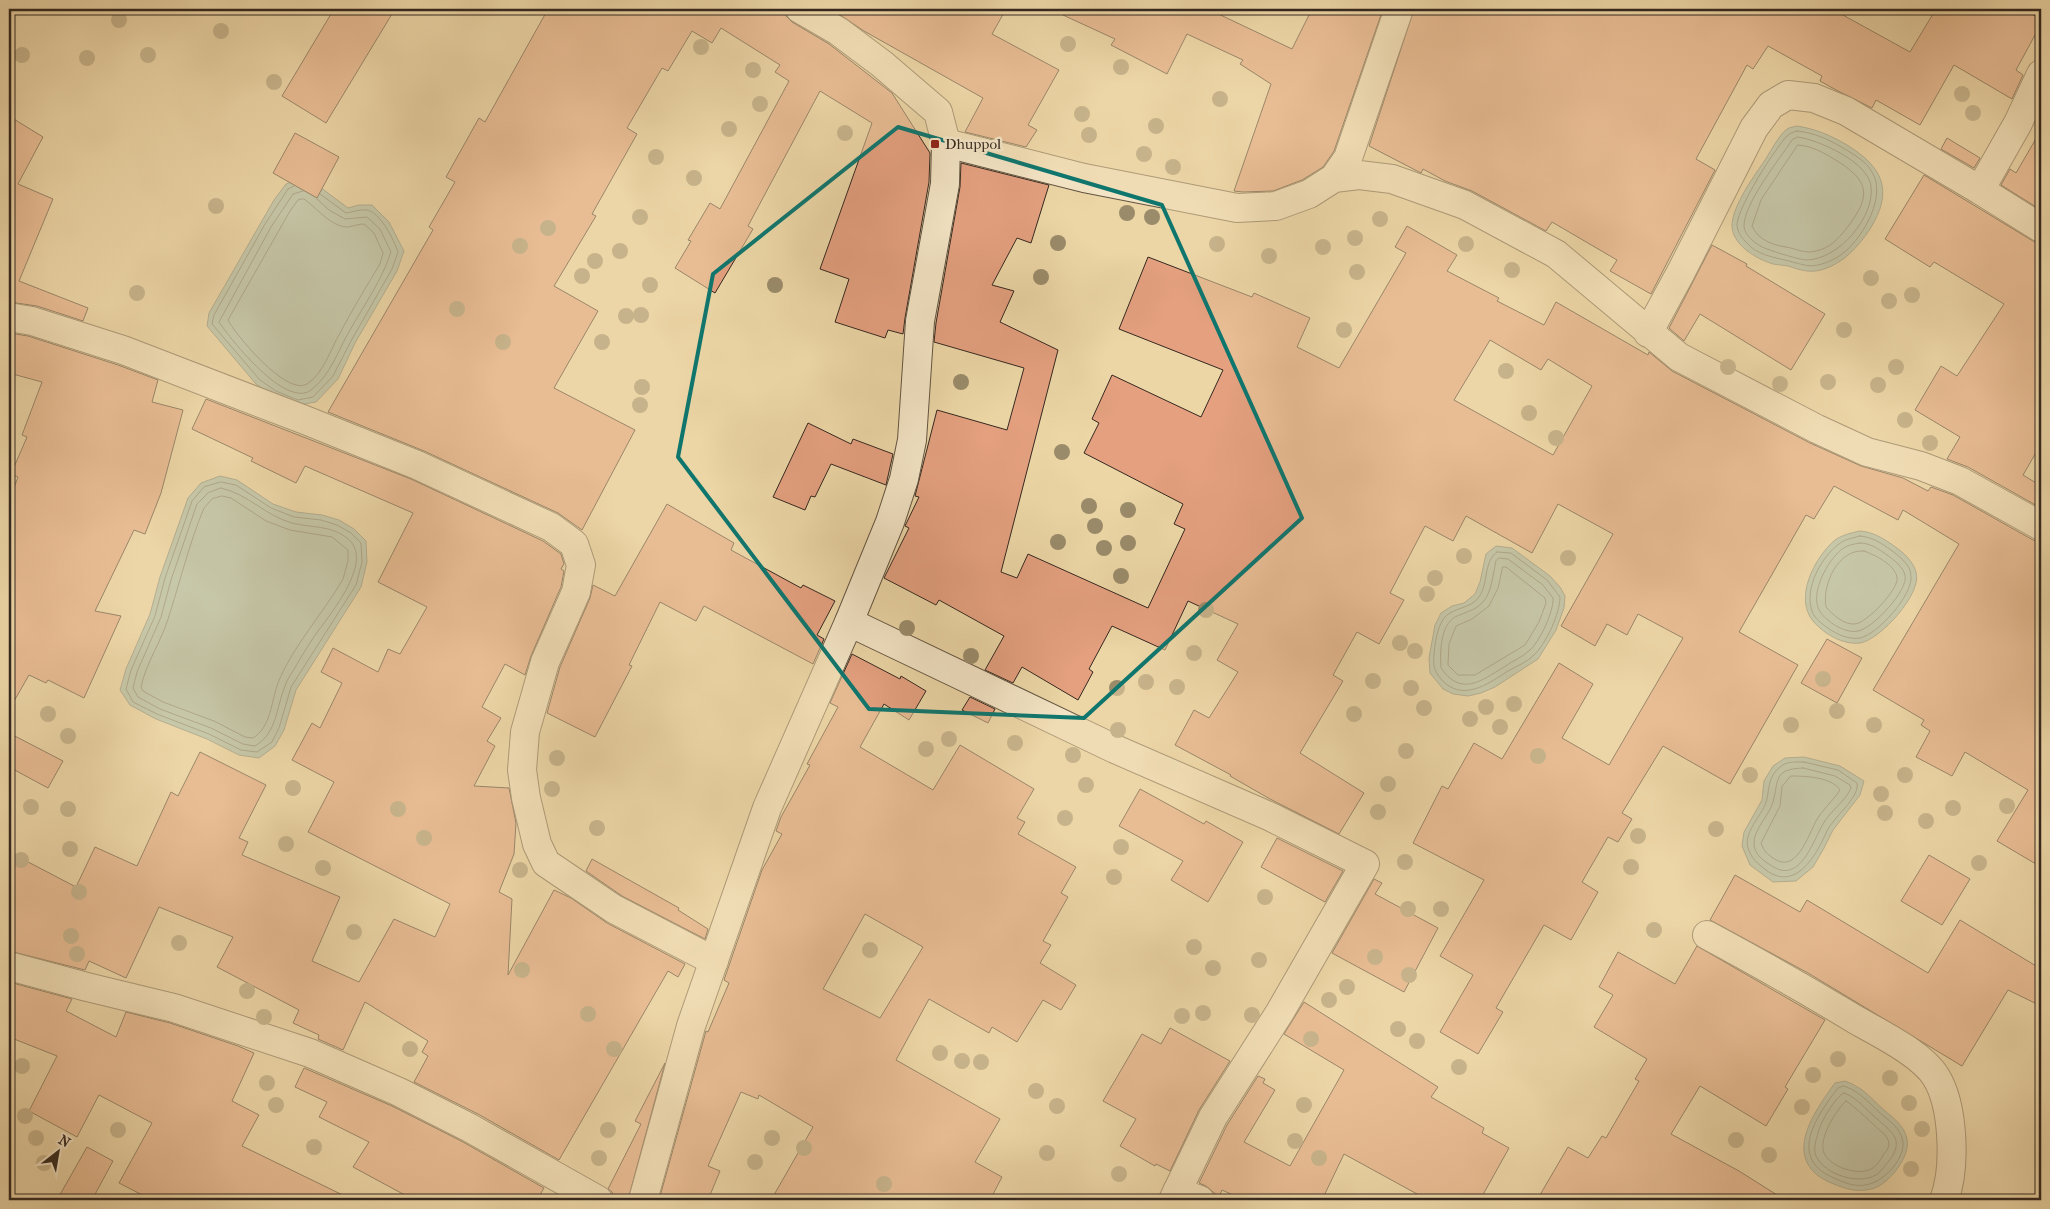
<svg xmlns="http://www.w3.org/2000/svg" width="2050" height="1209" viewBox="0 0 2050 1209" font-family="'IM FELL French Canon',serif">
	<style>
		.water { fill: #99b8ad; stroke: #717e75 }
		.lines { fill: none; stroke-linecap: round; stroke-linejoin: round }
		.shore { stroke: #667066; stroke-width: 1 }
		.building { fill: #e4a07f; stroke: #342820; fill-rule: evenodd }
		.minor-casing { stroke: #625442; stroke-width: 30 }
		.tertiary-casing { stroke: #625442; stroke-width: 30 }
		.minor { stroke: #f3e4c5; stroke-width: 28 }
		.tertiary { stroke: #f3e4c5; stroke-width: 28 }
		.tree { fill: #9a8b6a }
		.marked { fill: none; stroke: #0f766e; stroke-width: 4; stroke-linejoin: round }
		.poi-dot { fill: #8f2418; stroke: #f3e4c5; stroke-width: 2 }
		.labels { text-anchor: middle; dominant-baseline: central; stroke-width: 5; stroke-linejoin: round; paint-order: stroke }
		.poi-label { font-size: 15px; fill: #342820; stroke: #f3e4c5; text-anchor: start }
	</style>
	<rect width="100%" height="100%" fill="#ecd6a6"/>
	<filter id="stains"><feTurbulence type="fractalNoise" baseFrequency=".004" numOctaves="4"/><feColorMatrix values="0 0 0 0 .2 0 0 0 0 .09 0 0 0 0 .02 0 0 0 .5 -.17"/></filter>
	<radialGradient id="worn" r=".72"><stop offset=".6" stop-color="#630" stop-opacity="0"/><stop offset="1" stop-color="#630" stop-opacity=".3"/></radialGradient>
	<!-- water -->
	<path class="water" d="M1797,126C1816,129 1830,135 1847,145C1883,167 1894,191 1870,229C1858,247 1843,264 1821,270C1809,273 1800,270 1788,266C1783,265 1778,265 1773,264C1757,259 1731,245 1732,224C1734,204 1752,179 1763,163C1768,156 1780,133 1787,129C1790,127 1794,127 1797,126Z
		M296,180L320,187L348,208L359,205H372L389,222L404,251L397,271L355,343L338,379L316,402L298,405L274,396L256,384L207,326L209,313L274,200L286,184Z
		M220,476L237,480L273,504L296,512L322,515L339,520L354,529L366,541L367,562L361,587L296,690L284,730L275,746L259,758L239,755L207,739L156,719L130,705L120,690L126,669L150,614L160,577L188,498L201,483Z
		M1860,531C1873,532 1883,538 1894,546C1903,552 1913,561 1916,572C1923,593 1880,640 1860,643C1843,645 1824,634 1813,621C1794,598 1814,558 1835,540C1842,535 1851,533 1860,531Z
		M1496,546L1512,548L1550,576L1560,587L1565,596L1564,608L1556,630L1538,659L1495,687L1481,693L1468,696L1453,694L1443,689L1430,673L1429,658L1435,625L1441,613L1452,606L1464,603L1475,594L1480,582L1486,554Z
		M1804,757L1840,766L1864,781L1860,795L1833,830L1824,848L1813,867L1796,881L1773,882L1750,865L1742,846L1744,832L1762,800L1764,781L1773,766L1785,758Z
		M1845,1081C1867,1089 1872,1101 1890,1115C1913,1134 1912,1150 1894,1173C1886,1182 1878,1189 1866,1190C1852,1192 1841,1187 1829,1182C1780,1159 1814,1112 1835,1083Z"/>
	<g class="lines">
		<!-- shore -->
		<path class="shore" d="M1797,131C1815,133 1828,139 1843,148C1853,154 1866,161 1872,172C1889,198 1857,250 1832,260C1812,269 1808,266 1789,261C1773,257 1756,255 1745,241C1741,237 1737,231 1737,224C1739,205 1774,150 1787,136C1790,133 1794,132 1797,131Z
			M1798,137C1819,140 1868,162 1871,186C1875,217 1839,259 1807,260C1800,260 1775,252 1767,249C1758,246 1744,236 1744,226C1744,203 1779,160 1792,140Z
			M1798,145C1812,146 1822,152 1834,159C1869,180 1873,195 1846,229C1838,239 1830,248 1816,251C1805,254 1797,249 1786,247C1773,245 1758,240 1752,226L1761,200Z
			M294,186L288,189L265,224L214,315L212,324L260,380L276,391L298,400L313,397L333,376L351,341L392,269L398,252C394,240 380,212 367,210C360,209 353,212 346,213L320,194
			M303,191L293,194L271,227L219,322C231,340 286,409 311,390C331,375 338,350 350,330C364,305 382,280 391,252L380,229L367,217L345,219L329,210L317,199
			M304,199C317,208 331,227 348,227C354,226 359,224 364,224L374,233L383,253L380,264C366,287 352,310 340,333C330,350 324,373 307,384C286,396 236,335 228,320L290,211L298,200Z
			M221,482L236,485L271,508L294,517L321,520L337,525L351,533L361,543L362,562L356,585L291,687L279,728L272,742L257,752L241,750L209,734L157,714L133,702L126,689L131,670L155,616L165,578L192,501L204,487Z
			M221,488C248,494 266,516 292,523C312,528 330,525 347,538C376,560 330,614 316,634C309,644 302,655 296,666C292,673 287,679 285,686C276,708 277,733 255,746L243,744L211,728L160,709L138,697L133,688L137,672L161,617L171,580L197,504L208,493Z
			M222,496L231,498L266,521L290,530L332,537L348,550V561L343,579C324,612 291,649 278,683C271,702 271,727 253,738L245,737L214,721L163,702L143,691L141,687C146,663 161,642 168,619C180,582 189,544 204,508L212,499Z
			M1860,536C1872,537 1881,543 1891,550C1899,556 1911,565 1911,576C1913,595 1878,634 1860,638C1849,640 1836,634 1828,628C1822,624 1814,618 1812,611C1804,589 1821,557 1839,544C1845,539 1853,538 1860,536Z
			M1860,543C1870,543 1879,549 1887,555C1894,560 1903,567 1905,575C1909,590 1872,629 1858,631C1850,633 1839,628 1833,624C1828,620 1822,616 1819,610C1810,592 1828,560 1842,549C1847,545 1854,544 1860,543Z
			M1864,551C1875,555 1894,564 1897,577C1900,588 1867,623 1855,624C1844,625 1833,615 1826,607C1822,584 1838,549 1864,551Z
			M1497,552L1511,553L1547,580L1560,597C1560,613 1546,644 1534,655C1527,662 1517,666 1508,671C1488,684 1462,703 1441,679C1434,671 1433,665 1434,655C1435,642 1437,628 1444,618C1453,607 1471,609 1479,597C1489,583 1483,562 1497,552Z
			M1499,558L1508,559L1543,585L1553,598C1554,611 1540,641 1530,650C1523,657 1512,661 1504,667C1481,681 1461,697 1441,668C1440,653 1440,626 1455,617C1465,612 1475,611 1483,602C1492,592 1493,573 1496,561Z
			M1503,567H1506L1545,598L1546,603L1539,622L1525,645L1475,675H1458L1448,665L1449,644L1456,626L1472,619L1489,606L1498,588Z
			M1804,762L1838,770L1857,783C1860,798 1832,818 1826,833C1816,856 1795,892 1766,870C1758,864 1751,858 1748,848C1743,831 1764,814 1767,799C1769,788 1769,776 1779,768C1786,761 1794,762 1804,762Z
			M1803,768L1835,776L1850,785L1851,788C1845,802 1830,811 1823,824C1812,843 1799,887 1769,864C1762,860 1754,853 1754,844C1753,830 1769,816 1773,802C1779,780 1773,769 1803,768Z
			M1791,776C1805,776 1832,777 1840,790C1833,801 1822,810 1816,821C1808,836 1796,875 1773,858C1767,854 1764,851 1761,843L1780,806L1782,787Z
			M1844,1086C1862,1092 1871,1106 1886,1118C1894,1124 1902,1132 1903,1143C1904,1161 1882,1183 1865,1185C1853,1187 1843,1182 1832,1177C1787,1157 1818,1114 1838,1088Z
			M1844,1093C1858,1098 1865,1109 1876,1118C1892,1132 1905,1140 1889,1161C1885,1165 1881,1172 1876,1175C1858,1185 1825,1175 1816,1156C1813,1149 1816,1140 1818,1133C1820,1123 1835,1097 1844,1093Z
			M1846,1101C1852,1104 1877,1128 1884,1134C1891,1141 1890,1147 1884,1154C1881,1159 1877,1166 1871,1169C1858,1176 1830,1167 1824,1153C1818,1139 1836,1110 1846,1101Z"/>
	</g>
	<!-- building -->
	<path class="building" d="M334,9H395L326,123L282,96Z
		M548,9H784L786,16L792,22L829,44L892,93L930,153L929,182L905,318L903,334L888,330L885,338L835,322L849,279L820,269L872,123L820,91L748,226L753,229L715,293L675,268L691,241L688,240L710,203L720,209L789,81L775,72L780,65L721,28L712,43L692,31L668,71L662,68L627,128L637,134L592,214L596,216L554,286L598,311L554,388L635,430L582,530L558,513L424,451L328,412L433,230L429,227L455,182L446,177L479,118L485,122Z
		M831,9H1006L992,34L1059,70L1028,125L1037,130L1026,147L965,132L983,98L864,31Z
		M1050,9H1208L1292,49L1312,9H1383L1334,151L1323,167L1302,180L1273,191L1243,192L1234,191L1271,84L1240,64L1243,60L1187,34L1167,74L1111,45L1115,39Z
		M1414,9H1832L1910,52L1936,9H2022L2041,19V24L2016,70L2023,75L2012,99L1954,65L1920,125L1876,100L1872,108L1838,91L1820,81L1822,76L1768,46L1753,69L1747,65L1696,159L1715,170L1651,294L1610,271L1617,260L1552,222L1546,231L1472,191L1445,181L1423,169L1421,173L1419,172L1369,146Z
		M9,116L43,137L18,184L53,199L19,281L88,308L83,321L37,306L9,302Z
		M2041,130V210L2001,185L2010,169L2016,173Z
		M295,133L339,157L317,198L273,173Z
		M1947,138L1980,158L1974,168L1941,149Z
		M961,163L1049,185L1031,243L1017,238L992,285L1014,291L1000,322L1058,350L1001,572L1017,578L1028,554L1148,608L1185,529L1174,524L1183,504L1084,453L1099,423L1092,419L1112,375L1201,417L1223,370L1119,329L1148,257L1252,297L1254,293L1310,318L1297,347L1339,368L1406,253L1395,247L1407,226L1457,255L1447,271L1499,298L1497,301L1544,325L1556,302L1648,355L1649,352L1672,371L1810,443L1861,466L1903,478L1928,491L1931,487L1953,495L2033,540L2041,542V867L1997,841L2028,790L1965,752L1952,776L1916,757L1930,731L1921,725L1924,720L1873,690L1959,544L1903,510L1898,520L1834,486L1814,519L1806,515L1739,632L1798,665L1730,784L1663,746L1622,813L1632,819L1618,842L1608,837L1582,882L1598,892L1571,940L1544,925L1496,1008L1503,1012L1478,1054L1440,1032L1473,975L1440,956L1484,880L1413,843L1442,786L1448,789L1474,743L1502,759L1559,663L1593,684L1562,738L1609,765L1683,638L1638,614L1627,635L1607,624L1595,646L1561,626L1613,534L1558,504L1532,553L1466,516L1453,541L1425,526L1390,593L1404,600L1379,644L1357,632L1333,675L1343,681L1300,753L1364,793L1339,834L1270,799L1230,776L1231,775L1175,745L1194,710L1209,718L1238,672L1217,660L1238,624L1188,601L1165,650L1112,626L1089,669L1093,672L1078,700L1022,667L1013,683L985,670L1004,636L939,600L936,605L884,578L909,528L905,526L919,497L915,496L937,410L1007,430L1024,368L934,342L936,323L960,187ZM1490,340L1541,370L1548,359L1592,386L1553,455L1454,400Z
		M1924,175L2033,241L2041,244V444L2023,475L2041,486V508L1968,467L1947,459L1960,437L1915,410L1941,366L1957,376L2004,304L1934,262L1930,267L1885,239Z
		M1712,245L1747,264L1746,266L1825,314L1791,370L1700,314L1684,341L1669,328Z
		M9,333L28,336L118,365L158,380L152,402L183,410L161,493L145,534L134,530L95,611L121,616L84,698L48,680L46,683L29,675L9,710V501L18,477L11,474L27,437L22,435L42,382L9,373Z
		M206,399L411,479L543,541L561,554L564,564L561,569L564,571L561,587L531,656L525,675L505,664L482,707L501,718L487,741L495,746L474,786L509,788L516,823L514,854L499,892L512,899L508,975L554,890L571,898L607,923L685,964L678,977L668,971L559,1160L478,1114L414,1082L428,1056L422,1052L428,1041L365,1002L343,1050L318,1039L319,1035L293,1023L299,1010L217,967L233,937L159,907L126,978L89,961L85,970L9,951V852L76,887L95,847L137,866L171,792L178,796L200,752L266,785L239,838L248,842L242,855L340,897L312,961L359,982L394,919L435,937L450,904L308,832L334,782L292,760L312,723L320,728L342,683L321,672L333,648L378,672L388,649L400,654L427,607L378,582L413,513L305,466L296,483L251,461L253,458L192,429Z
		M808,423L851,444L853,439L893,454L886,485L831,464L815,497L811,496L805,510L773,497Z
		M667,504L734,543L731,550L801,588L803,585L835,601L817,635L824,639L813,664L704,606L696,621L660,602L629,665L632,666L595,737L547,713L560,667L590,598L593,585L615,596Z
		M1827,639L1862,658L1837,703L1801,683Z
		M852,654L900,679L901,676L926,691L909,720L884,704L860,747L933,790L960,745L1034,789L1017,818L1025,822L1018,834L1076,867L1061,893L1068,897L1043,941L1051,945L1040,963L1076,985L1061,1010L1043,1000L1017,1042L992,1027L989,1033L929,999L896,1060L1000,1119L975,1162L1002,1177L990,1200H771L813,1127L759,1095L758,1099L741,1092L708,1166L720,1171L708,1200H659L706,1031L708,1032L729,983L724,980L762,870L782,834L776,831L781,817L810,765L807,764L838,707L830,703ZM865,914L923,947L880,1018L823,989Z
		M970,697L995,709L988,723L962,710Z
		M9,733L63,761L48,788L9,767Z
		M1140,789L1204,824L1206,821L1243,842L1208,902L1171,880L1183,861L1119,826Z
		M1277,838L1343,871L1325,902L1261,867Z
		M1929,855L1970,879L1942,925L1901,901Z
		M592,859L679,908L678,910L708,929L705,939L622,896L586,871Z
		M1735,875L1800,912L1807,900L1928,973L1960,920L2041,969V1006L2008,990L1962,1066L1808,973L1710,920Z
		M1374,879L1382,883L1375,894L1438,928L1404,992L1332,953Z
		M1697,946L1825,1020L1785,1087L1788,1089L1766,1126L1700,1086L1671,1134L1739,1171L1785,1200H1537L1568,1147L1588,1158L1602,1136L1606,1138L1639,1081L1635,1079L1647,1059L1594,1027L1613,995L1599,987L1618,952L1675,984Z
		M9,982L72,999L66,1011L116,1037L126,1012L170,1023L238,1046L254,1053L232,1101L259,1115L242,1146L353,1200H152L119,1183L152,1123L99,1095L77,1137L29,1111L57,1056L9,1037Z
		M1304,1002L1438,1087L1431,1097L1484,1128L1482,1133L1509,1148L1480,1200H1428L1344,1154L1322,1200H1244L1222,1190L1219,1197L1206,1186L1199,1183L1227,1125L1258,1076L1265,1079L1263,1083L1275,1090L1244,1142L1290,1166L1344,1070L1284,1034Z
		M1170,1028L1230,1061L1199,1110L1170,1171L1156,1164L1155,1166L1120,1146L1136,1119L1103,1101L1142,1034L1161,1044Z
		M665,1063L628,1200H614L612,1192L608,1189L641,1124L635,1121Z
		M304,1068L392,1106L463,1142L544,1188L537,1200H414L353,1167L369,1142L319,1117L327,1102L295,1087Z
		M87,1147L113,1161L92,1200H57Z"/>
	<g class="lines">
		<defs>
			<path id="minor" d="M946,143L1084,178L1237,208L1276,206L1309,194L1334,178L1348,158L1399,9
				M1334,178L1359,175L1392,179L1465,205L1556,254L1679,357L1817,429L1867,452L1921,466L1960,481L2041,526
				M1980,190L2041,228
				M9,317L32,321L123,350L305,420L417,465L551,527L574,544L581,565L576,592L545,662L525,732L522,770L526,798L537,844L546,863L614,909L714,961
				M1648,333L1681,272L1754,128L1771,105L1788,95L1814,98L1846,111L1980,190L2018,123L2041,74
				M849,622L1115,749L1271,817L1365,864L1280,1012L1213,1117L1173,1200
				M1707,935C1757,962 1807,990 1856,1020C1879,1033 1922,1054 1936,1077C1954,1106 1956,1169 1944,1200
				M9,966L87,987L174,1008L310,1053L399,1092L470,1128L598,1200
				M1177,1191L1200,1200"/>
			<path id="tertiary" d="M643,1200L691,1026L767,808L849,622L890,522L904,479L912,440L920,321L945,184L946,143L938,112L882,64L838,31L800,9"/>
		</defs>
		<!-- minor casing -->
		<use href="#minor" class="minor-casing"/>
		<!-- tertiary casing -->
		<use href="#tertiary" class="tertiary-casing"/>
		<!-- minor -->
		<use href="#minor" class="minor"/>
		<!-- tertiary -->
		<use href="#tertiary" class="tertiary"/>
	</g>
	<!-- trees -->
	<g class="tree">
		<circle cx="119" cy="20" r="8"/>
		<circle cx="221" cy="31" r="8"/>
		<circle cx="1068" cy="44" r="8"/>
		<circle cx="701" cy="47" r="8"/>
		<circle cx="22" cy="55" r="8"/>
		<circle cx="148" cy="55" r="8"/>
		<circle cx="87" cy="58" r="8"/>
		<circle cx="1121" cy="67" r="8"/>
		<circle cx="753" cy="70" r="8"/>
		<circle cx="274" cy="82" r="8"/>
		<circle cx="1962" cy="94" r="8"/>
		<circle cx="1220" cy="99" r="8"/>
		<circle cx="760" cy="104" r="8"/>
		<circle cx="1973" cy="113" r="8"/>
		<circle cx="1082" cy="114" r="8"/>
		<circle cx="1156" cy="126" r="8"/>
		<circle cx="729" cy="129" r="8"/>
		<circle cx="845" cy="133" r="8"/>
		<circle cx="1089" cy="135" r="8"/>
		<circle cx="1144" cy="154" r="8"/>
		<circle cx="656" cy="157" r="8"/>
		<circle cx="1173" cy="167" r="8"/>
		<circle cx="694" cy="178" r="8"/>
		<circle cx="216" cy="206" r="8"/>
		<circle cx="1127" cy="213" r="8"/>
		<circle cx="640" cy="217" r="8"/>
		<circle cx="1152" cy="217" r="8"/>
		<circle cx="1380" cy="219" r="8"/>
		<circle cx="548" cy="228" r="8"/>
		<circle cx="1355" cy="238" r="8"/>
		<circle cx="1058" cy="243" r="8"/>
		<circle cx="1217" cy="244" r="8"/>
		<circle cx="1466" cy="244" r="8"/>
		<circle cx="520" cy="246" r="8"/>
		<circle cx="1323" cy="247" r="8"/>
		<circle cx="620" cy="251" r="8"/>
		<circle cx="1269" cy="256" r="8"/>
		<circle cx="595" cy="261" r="8"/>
		<circle cx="1512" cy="270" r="8"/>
		<circle cx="1357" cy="272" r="8"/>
		<circle cx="582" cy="276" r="8"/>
		<circle cx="1041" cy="277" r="8"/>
		<circle cx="1871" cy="278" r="8"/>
		<circle cx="650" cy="285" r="8"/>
		<circle cx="775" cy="285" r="8"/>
		<circle cx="137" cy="293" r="8"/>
		<circle cx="1912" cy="295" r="8"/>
		<circle cx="1889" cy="301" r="8"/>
		<circle cx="457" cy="309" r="8"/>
		<circle cx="641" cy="315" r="8"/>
		<circle cx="626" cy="316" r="8"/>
		<circle cx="1344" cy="330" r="8"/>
		<circle cx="1844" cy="330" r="8"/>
		<circle cx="503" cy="342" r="8"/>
		<circle cx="602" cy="342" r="8"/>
		<circle cx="1728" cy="367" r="8"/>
		<circle cx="1896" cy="367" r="8"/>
		<circle cx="1506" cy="371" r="8"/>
		<circle cx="961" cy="382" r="8"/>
		<circle cx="1828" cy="382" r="8"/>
		<circle cx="1780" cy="384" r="8"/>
		<circle cx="1878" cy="385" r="8"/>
		<circle cx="642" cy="387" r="8"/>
		<circle cx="640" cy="405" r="8"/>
		<circle cx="1529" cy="413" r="8"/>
		<circle cx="1905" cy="420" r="8"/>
		<circle cx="1556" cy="438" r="8"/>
		<circle cx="1930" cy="443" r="8"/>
		<circle cx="1062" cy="452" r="8"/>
		<circle cx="1089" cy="506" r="8"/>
		<circle cx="1128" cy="510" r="8"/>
		<circle cx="1095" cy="526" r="8"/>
		<circle cx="1058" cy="542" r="8"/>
		<circle cx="1128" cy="543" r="8"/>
		<circle cx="1104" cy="548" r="8"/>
		<circle cx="1464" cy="556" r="8"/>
		<circle cx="1568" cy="558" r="8"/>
		<circle cx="1121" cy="576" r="8"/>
		<circle cx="1435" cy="578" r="8"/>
		<circle cx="1427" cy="594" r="8"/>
		<circle cx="1206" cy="610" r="8"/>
		<circle cx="907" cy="628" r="8"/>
		<circle cx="1400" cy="643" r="8"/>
		<circle cx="1415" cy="651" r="8"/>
		<circle cx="1194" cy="653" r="8"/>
		<circle cx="971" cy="656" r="8"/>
		<circle cx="1823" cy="679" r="8"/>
		<circle cx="1373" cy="681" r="8"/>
		<circle cx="1146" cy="682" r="8"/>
		<circle cx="1177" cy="687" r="8"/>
		<circle cx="1117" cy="688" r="8"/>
		<circle cx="1411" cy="688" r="8"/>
		<circle cx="1514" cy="704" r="8"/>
		<circle cx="1486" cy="707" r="8"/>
		<circle cx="1424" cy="708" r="8"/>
		<circle cx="1837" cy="711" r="8"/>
		<circle cx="48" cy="714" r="8"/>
		<circle cx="1354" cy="714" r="8"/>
		<circle cx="1470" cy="719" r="8"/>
		<circle cx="1791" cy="725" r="8"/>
		<circle cx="1874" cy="725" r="8"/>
		<circle cx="1500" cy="727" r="8"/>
		<circle cx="1118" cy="730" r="8"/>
		<circle cx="68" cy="736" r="8"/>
		<circle cx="949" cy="739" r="8"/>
		<circle cx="1015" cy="743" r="8"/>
		<circle cx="926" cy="749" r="8"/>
		<circle cx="1406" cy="751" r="8"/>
		<circle cx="1073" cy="755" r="8"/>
		<circle cx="1538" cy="756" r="8"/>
		<circle cx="557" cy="758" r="8"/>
		<circle cx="1750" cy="775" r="8"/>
		<circle cx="1905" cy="775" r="8"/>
		<circle cx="1388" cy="784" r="8"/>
		<circle cx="1086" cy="785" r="8"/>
		<circle cx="293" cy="788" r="8"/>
		<circle cx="552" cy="789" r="8"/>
		<circle cx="1881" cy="794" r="8"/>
		<circle cx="2007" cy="806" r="8"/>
		<circle cx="31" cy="807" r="8"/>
		<circle cx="1953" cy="808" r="8"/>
		<circle cx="68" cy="809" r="8"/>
		<circle cx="398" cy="809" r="8"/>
		<circle cx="1378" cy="812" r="8"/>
		<circle cx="1885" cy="813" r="8"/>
		<circle cx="1065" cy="818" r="8"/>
		<circle cx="1926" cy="821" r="8"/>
		<circle cx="597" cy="828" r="8"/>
		<circle cx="1716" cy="829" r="8"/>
		<circle cx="1638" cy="836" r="8"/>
		<circle cx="424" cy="838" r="8"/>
		<circle cx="286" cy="844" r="8"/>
		<circle cx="1121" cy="847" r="8"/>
		<circle cx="70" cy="849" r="8"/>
		<circle cx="21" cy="860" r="8"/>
		<circle cx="1405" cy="862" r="8"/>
		<circle cx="1979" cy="863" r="8"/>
		<circle cx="1631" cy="867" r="8"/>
		<circle cx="323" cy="868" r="8"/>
		<circle cx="520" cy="870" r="8"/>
		<circle cx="1114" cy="877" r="8"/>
		<circle cx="79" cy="892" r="8"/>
		<circle cx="1265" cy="897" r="8"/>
		<circle cx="1408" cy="909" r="8"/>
		<circle cx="1441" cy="909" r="8"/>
		<circle cx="1654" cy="930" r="8"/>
		<circle cx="354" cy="932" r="8"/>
		<circle cx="71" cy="936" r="8"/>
		<circle cx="179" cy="943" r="8"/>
		<circle cx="1194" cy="947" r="8"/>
		<circle cx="870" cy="950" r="8"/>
		<circle cx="77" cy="954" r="8"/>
		<circle cx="1375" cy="957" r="8"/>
		<circle cx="1259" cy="960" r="8"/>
		<circle cx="1213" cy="968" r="8"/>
		<circle cx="522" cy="970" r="8"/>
		<circle cx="1409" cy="975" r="8"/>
		<circle cx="1347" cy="987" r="8"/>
		<circle cx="247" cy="991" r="8"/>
		<circle cx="1329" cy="1000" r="8"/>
		<circle cx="1203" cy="1013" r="8"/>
		<circle cx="588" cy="1014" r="8"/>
		<circle cx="1252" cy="1015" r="8"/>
		<circle cx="1182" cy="1016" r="8"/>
		<circle cx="264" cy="1017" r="8"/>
		<circle cx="1398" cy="1029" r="8"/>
		<circle cx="1311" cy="1039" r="8"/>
		<circle cx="1417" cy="1041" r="8"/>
		<circle cx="410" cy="1049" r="8"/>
		<circle cx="614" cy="1049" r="8"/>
		<circle cx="940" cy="1053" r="8"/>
		<circle cx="1838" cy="1059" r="8"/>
		<circle cx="962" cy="1061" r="8"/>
		<circle cx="981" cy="1062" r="8"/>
		<circle cx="22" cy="1066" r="8"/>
		<circle cx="1459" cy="1067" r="8"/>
		<circle cx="1813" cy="1075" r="8"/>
		<circle cx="1890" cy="1078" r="8"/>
		<circle cx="267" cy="1083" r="8"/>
		<circle cx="1036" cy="1091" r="8"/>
		<circle cx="1909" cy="1103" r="8"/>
		<circle cx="276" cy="1105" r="8"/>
		<circle cx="1304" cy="1105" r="8"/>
		<circle cx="1057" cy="1106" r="8"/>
		<circle cx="1802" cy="1107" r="8"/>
		<circle cx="25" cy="1116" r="8"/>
		<circle cx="1922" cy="1129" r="8"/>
		<circle cx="118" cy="1130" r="8"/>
		<circle cx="608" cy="1130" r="8"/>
		<circle cx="36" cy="1138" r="8"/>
		<circle cx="772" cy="1138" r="8"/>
		<circle cx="1736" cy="1140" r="8"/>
		<circle cx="1295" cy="1141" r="8"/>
		<circle cx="314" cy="1147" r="8"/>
		<circle cx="804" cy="1148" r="8"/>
		<circle cx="1047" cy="1153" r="8"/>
		<circle cx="1769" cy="1155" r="8"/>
		<circle cx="599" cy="1158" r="8"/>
		<circle cx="1319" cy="1158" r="8"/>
		<circle cx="755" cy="1162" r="8"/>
		<circle cx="44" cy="1163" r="8"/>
		<circle cx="1911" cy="1169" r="8"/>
		<circle cx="1119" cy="1174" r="8"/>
		<circle cx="884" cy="1184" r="8"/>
	</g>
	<!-- marked area -->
	<path d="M0 0H2050V1209H0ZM898,127L1162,205L1302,518L1084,718L869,709L678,457L713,274Z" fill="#ecd6a6" fill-opacity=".55" fill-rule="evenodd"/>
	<path class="marked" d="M898,127L1162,205L1302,518L1084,718L869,709L678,457L713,274Z"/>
	<!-- markers -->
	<rect class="poi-dot" x="930" y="139" width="10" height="10" rx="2.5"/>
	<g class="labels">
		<!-- poi labels -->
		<g class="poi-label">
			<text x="945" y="144">Dhuppol</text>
		</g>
	</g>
	<!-- margin -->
	<rect width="2050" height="1209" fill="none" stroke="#ecd6a6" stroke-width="30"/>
	<rect x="10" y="10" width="2030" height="1189" fill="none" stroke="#342820" stroke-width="2.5"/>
	<rect x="15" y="15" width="2020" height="1179" fill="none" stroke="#342820"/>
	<!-- north arrow -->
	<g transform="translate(58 1152) rotate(31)" stroke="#f3e4c5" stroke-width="4" paint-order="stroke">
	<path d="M0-4L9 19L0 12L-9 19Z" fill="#342820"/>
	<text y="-8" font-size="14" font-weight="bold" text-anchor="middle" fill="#342820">N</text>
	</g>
	<rect width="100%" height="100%" filter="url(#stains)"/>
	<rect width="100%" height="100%" fill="url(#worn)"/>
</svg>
